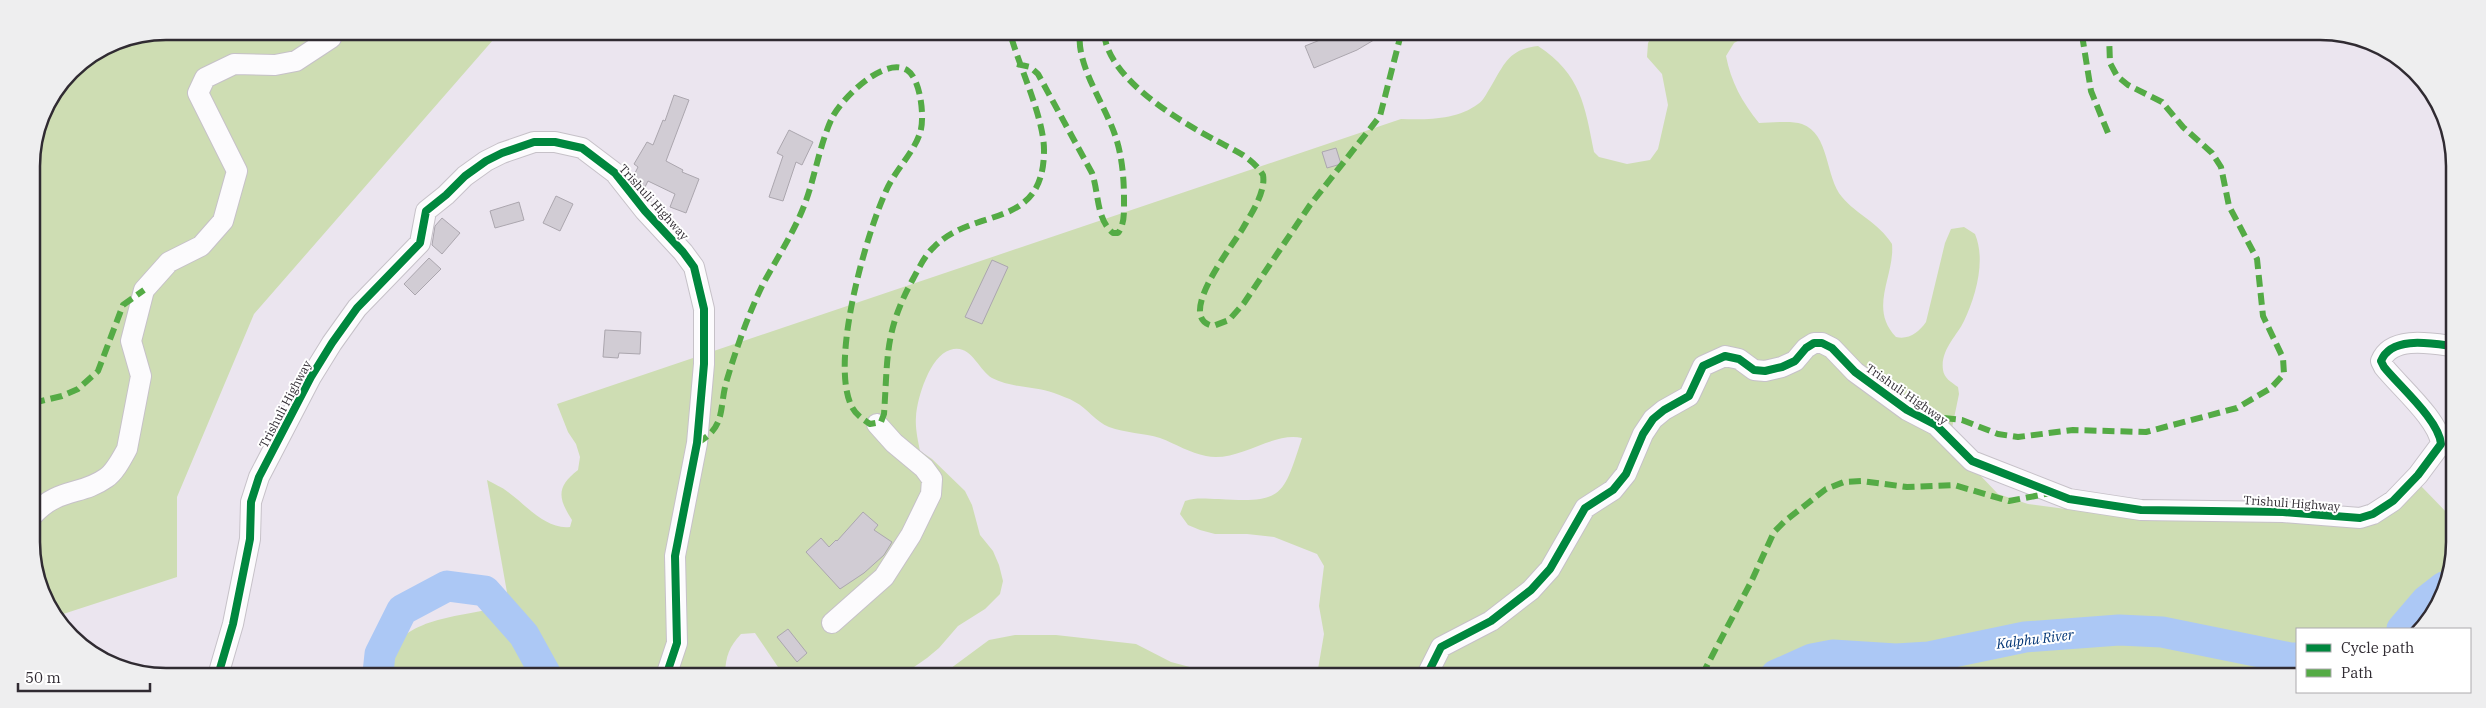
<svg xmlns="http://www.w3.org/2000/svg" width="2486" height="708" viewBox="0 0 2486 708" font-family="'IBM Plex Serif',serif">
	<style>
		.green { fill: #ceddb3 }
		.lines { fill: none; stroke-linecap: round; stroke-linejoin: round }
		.river { stroke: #acc8f5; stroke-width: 31 }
		.building { fill: #d1ccd4; stroke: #aba6ae }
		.minor-casing { stroke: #c6c1c8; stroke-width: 22 }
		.minor { stroke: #fcfbfd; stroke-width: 20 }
		.quiet { stroke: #54ab45; stroke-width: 6; stroke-dasharray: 12 6; stroke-linecap: butt }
		.cycleway-casing { stroke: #fff; stroke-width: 11 }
		.cycleway { stroke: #00873e; stroke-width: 8 }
		.labels { text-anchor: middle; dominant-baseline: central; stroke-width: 4; stroke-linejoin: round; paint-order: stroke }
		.street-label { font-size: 12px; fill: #302b32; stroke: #fff }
		.water-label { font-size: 14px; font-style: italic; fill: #033676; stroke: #fff }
		.rim { fill: none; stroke: #302b32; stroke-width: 2.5 }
	</style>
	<rect width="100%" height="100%" fill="#ebe5ef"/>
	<!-- green -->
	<path class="green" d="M166,31L500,32L254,314L177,497V577L57,616L34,568L32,157L42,114L71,70L114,41Z
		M1653,34L1749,35L1734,43L1726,56C1731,82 1742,102 1759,123C1772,123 1790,120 1802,124C1830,134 1825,177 1842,197C1857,215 1878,222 1892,244C1895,276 1868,308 1896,337C1909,340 1919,332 1926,322L1945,243L1951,229L1964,227L1975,234C1986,260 1976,296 1964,321C1957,336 1940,350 1943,370C1944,378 1951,382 1958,387L1959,394L1952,428L1978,473L1998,494L2028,504L2134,518L2207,517L2357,525L2420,485L2451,517L2450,577L2418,629H2297V676H1846L1849,672L1827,676L1317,675L1324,634L1319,606L1324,566L1317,554L1274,537L1247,534H1215L1200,530L1188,525L1180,514L1185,501C1197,497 1206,499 1219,499C1283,503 1283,497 1302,438C1273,431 1238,463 1206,456C1190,453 1176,444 1160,438C1144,433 1125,433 1109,427C1096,422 1087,408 1075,402C1069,398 1061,396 1054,393C1034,386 1011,388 992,378C978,370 971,343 950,350C930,356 917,398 916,417C915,428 918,441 920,451L932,459L965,491L972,505L980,535L993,551L999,565L1003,581L1000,594L985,609L958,626L939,648L927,658L904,674L782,673L755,633L741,634C729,647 726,656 725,673H387C387,622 448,618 486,610L513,626L487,480C494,484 502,487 508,492C525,504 546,530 570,527L572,520C558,498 556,487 578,470L580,457L576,444L568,432L557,404L1401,119C1426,120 1457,120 1478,104C1484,100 1486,94 1490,88C1504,65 1508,49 1538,46C1581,74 1585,106 1594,152L1599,157L1627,164L1650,160L1658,149L1668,105L1662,74L1647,57L1648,43Z
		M1015,635H1056L1136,644L1171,662L1216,674H943L989,640Z"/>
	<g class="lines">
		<!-- river -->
		<path class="river" d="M2402,629L2426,601L2444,587
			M378,673L380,654L402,610L447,586L485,591L524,635L545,673
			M1776,675L1812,659L1833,655L1896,659L1929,657L2025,637L2119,630L2162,632L2290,658H2297"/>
	</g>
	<!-- building -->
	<path class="building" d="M1335,34H1384L1357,50L1314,68L1305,46Z
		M674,95L689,100L666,161L683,170L682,172L699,179L686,213L670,207L675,194L648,181L645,187L633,177L638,167L634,164L647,142L653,145L663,120L665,121Z
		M789,130L813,142L802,165L796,162L783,201L769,197L783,156L777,153Z
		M1336,148L1341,164L1327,168L1322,152Z
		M556,196L573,204L560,231L543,223Z
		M519,202L524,220L495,228L490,211Z
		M442,218L460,233L442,254L432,245L435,226Z
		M429,258L441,269L415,295L404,284Z
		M992,260L1008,267L982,324L965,317Z
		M605,330L641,332L640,354L619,353L618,358L603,357Z
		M863,512L878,525L874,530L892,542L884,555L864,573L840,589L806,552L821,538L829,547L836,540L837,541Z
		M788,629L807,653L797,662L777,637Z"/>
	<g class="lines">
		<defs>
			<path id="minor" d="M33,515C59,487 81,496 106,478C115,472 122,458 127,449L141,376L131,341L144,290L169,262L201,246L223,221L237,171L198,93L205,78L234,64L275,65L296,61L331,38L333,32
				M832,623L884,577L911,535L931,494L932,479L924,468L894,443L877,424
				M219,672L233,624L250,539L251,502L259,477L311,377L332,343L357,308L420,243L426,211L446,195L465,176L486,161L502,153L534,142H555L582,148L615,173L645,211L683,252L694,267L704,309V364L697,443L675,556L677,643L667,673
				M1427,675L1441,647L1491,621L1531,590L1550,569L1585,508L1613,490L1626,474L1643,434L1653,419L1664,410L1689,396L1703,366L1725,356L1739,359L1754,370L1765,371L1782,367L1795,361L1806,348L1814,343H1822L1832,348L1855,372L1907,410L1936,425L1972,461L2069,499L2141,510L2283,512L2360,518L2373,514L2393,501L2418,475L2441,444C2439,420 2399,386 2384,367L2381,361C2391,336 2430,343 2451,346"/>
		</defs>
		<!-- minor casing -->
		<use href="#minor" class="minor-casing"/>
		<!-- minor -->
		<use href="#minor" class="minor"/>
		<!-- quiet -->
		<path class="quiet" d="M1104,33C1108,79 1179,121 1217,141C1235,151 1251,156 1263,175C1266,192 1251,214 1243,228C1234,244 1174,318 1213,326L1229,320L1244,303L1310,205L1380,116L1401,34
			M2082,35L2091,91L2108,133
			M1017,64L1030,67L1038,74L1092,173C1099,193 1096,219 1113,233H1118C1125,224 1124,210 1124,199C1124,178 1122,155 1115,135C1105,105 1076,65 1080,33
			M33,403L62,396L78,389L98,371L123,305L144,290
			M1926,416L1962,420L1998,434L2018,437L2073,430L2146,432L2237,408L2271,388L2284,374L2283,358L2263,316L2257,259L2229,206L2221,167L2212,153L2183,127L2162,102L2128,85L2117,76L2110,63L2109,35
			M697,443C726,427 719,410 726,383C736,349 748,315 763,284C777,258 793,234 804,206C815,178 819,146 832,118C841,99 884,56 907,70C921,79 925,119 920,133C913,154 895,170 886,191C866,235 829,363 852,407C856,415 863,419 870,424L881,422L884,414C888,358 884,332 913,279C919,268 925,255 934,247C974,206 1044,231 1044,150C1044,118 1019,66 1010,33
			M1702,675L1751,582L1774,532L1785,521L1826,489L1844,482L1862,481L1907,487L1954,485L2009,501L2051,493"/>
		<defs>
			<path id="cycleway" d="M219,672L233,624L250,539L251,502L259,477L311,377L332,343L357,308L420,243L426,211L446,195L465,176L486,161L502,153L534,142H555L582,148L615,173L645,211L683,252L694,267L704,309V364L697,443L675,556L677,643L667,673
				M1427,675L1441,647L1491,621L1531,590L1550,569L1585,508L1613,490L1626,474L1643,434L1653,419L1664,410L1689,396L1703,366L1725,356L1739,359L1754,370L1765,371L1782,367L1795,361L1806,348L1814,343H1822L1832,348L1855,372L1907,410L1936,425L1972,461L2069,499L2141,510L2283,512L2360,518L2373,514L2393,501L2418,475L2441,444C2439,420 2399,386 2384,367L2381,361C2391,336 2430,343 2451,346"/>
		</defs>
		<!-- cycleway casing -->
		<use href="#cycleway" class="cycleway-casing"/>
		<!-- cycleway -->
		<use href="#cycleway" class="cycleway"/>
	</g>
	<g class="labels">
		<!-- street labels -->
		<g class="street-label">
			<text transform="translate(654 202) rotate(48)">Trishuli Highway</text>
			<text transform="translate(1907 394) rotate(35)">Trishuli Highway</text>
			<text transform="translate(285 404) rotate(-62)">Trishuli Highway</text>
			<text transform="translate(2292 503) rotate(4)">Trishuli Highway</text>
		</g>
		<!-- water labels -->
		<g class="water-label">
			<text transform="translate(2035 639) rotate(-7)">Kalphu River</text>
		</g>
	</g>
	<!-- crop -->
	<path d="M0 0H2486V708H0ZM166 40H2320A126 126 0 0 1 2446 166V542A126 126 0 0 1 2320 668H166A126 126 0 0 1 40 542V166A126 126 0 0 1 166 40Z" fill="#eeeeef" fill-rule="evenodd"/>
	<path class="rim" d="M166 40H2320A126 126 0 0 1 2446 166V542A126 126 0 0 1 2320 668H166A126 126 0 0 1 40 542V166A126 126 0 0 1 166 40Z"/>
	<!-- legend -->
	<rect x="2296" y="628" width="175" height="65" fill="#ffffff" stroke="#acaaad"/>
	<rect x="2306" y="644" width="25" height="8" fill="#00873e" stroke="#acaaad"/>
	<text x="2341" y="653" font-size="15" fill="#302b32">Cycle path</text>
	<rect x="2306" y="669" width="25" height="8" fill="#54ab45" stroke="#acaaad"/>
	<text x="2341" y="678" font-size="15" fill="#302b32">Path</text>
	<!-- scale -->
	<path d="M18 683v8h132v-8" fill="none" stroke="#302b32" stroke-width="2.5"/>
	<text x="25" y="683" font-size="15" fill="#302b32" stroke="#ffffff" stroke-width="4" paint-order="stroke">50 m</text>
</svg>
